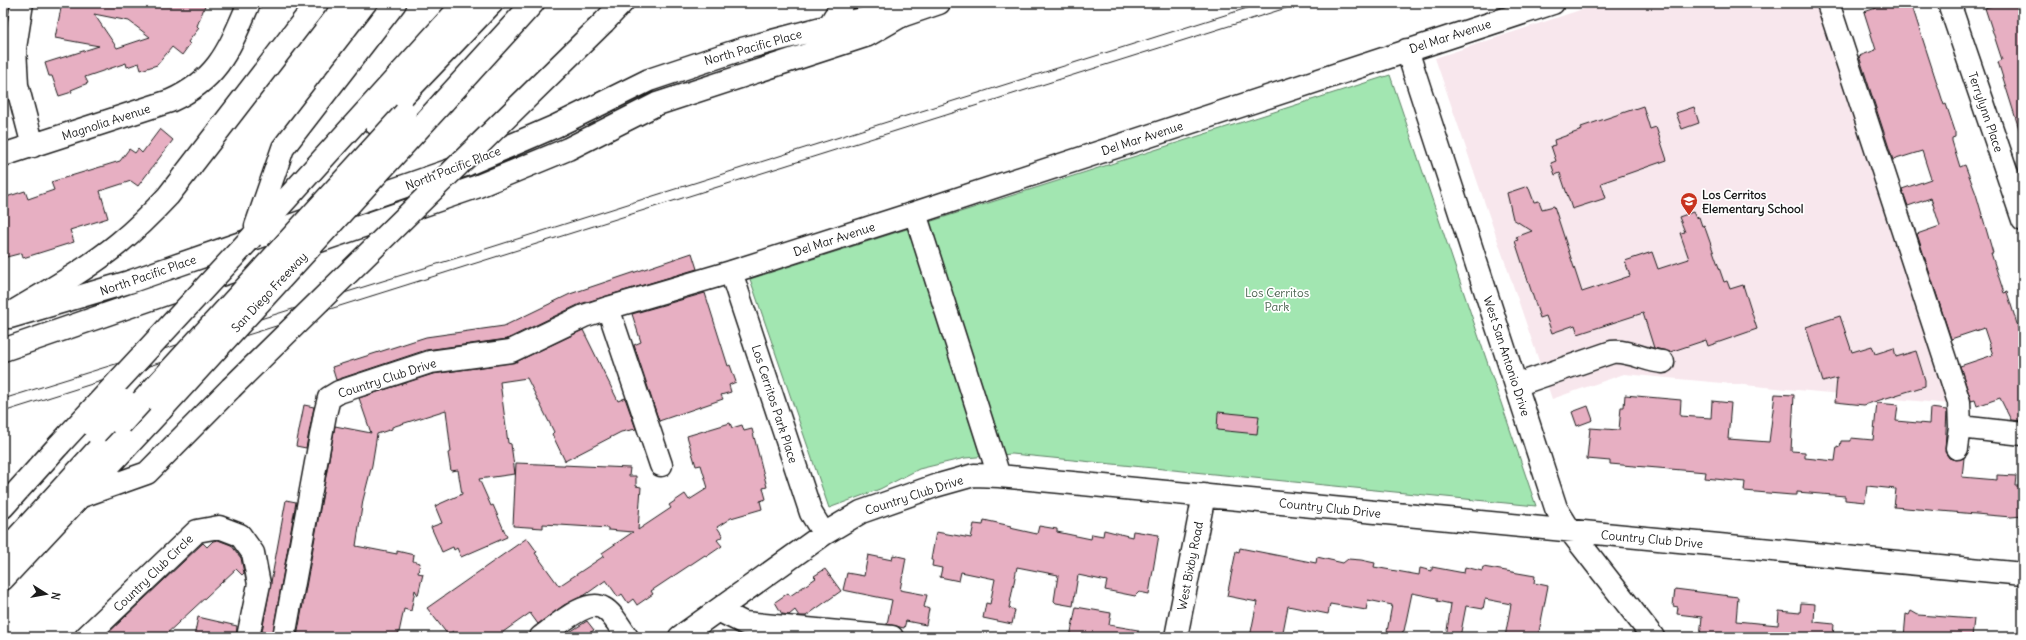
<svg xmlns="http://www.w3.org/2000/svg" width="2026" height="640" viewBox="0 0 2026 640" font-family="Delius,sans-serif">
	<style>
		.built { fill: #f8e7ed }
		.green { fill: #a2e6b1; stroke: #5f8166 }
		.building { fill: #e7afc2; stroke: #1c1c1c; fill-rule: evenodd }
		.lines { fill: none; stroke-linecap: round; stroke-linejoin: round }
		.minor-casing { stroke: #1c1c1c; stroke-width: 25 }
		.major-casing { stroke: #1c1c1c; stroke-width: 25 }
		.highway-casing { stroke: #1c1c1c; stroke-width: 25 }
		.minor { stroke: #fff; stroke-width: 22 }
		.major { stroke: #fff; stroke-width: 22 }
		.highway { stroke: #fff; stroke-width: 22 }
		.tram { stroke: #1c1c1c; stroke-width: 1 }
		.highway-bridge-casing { stroke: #1c1c1c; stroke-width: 25; stroke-linecap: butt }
		.highway-bridge { stroke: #fff; stroke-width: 22 }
		.labels { text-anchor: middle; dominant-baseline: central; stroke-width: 3.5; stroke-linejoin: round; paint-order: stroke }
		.street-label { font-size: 12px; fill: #1c1c1c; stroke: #fff }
		.poi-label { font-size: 12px; font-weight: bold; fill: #1c1c1c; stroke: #fff; text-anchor: start }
		.park-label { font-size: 12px; fill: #4b6350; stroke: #fff }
	</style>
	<rect width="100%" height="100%" fill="#fff"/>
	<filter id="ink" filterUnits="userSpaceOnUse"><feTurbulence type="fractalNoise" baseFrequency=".025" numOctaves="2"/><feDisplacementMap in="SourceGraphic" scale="8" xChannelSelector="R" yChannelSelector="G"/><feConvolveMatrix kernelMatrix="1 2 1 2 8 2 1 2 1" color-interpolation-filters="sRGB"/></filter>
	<g filter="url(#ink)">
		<!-- built -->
		<path class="built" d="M1601,3H1819L1950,404L1624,374L1552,399L1435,58Z"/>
		<!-- green -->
		<path class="green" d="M1390,75L1536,506L1012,454L965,458L919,469L880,489L829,508L750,279Z"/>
		<!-- building -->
		<path class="building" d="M62,3H206L197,26L199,28L188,42L190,44L182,55L172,47L157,65L141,70L139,63L127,67L126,63L85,77L88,83L71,90L72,92L59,96L52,76H49L45,63L99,46L55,38ZM94,14L129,21L150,37L117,48Z
			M1874,3H1911L1944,105L1946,104L1955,131V137L1952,138V141L1960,167L1965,165L1976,194L1993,253H1991L2004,293L2007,292L2023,343V421L2011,420L2000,398L1977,406L1975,400L1971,401L1960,366L1993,355L1984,328L1951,339L1917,234L1940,226L1931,198L1908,206L1902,189L1931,179L1922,151L1893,160L1859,56L1876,50L1864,12L1876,8Z
			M2000,3H2023V132H2020L1998,62L2002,60L1985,8Z
			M1643,106L1650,129L1656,127L1667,160L1601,183L1606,198L1572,209L1560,173L1555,175L1551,163L1556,161L1551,146L1555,145L1554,140L1582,130L1581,127Z
			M1694,107L1699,123L1682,129L1676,113Z
			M160,129L173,140L138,186L131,181L100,191L108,218L70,230L74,242L23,258L22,253L3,258V198L25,191L28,199L54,190L51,182L120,161L129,149L135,153L138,149L142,153Z
			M1528,186L1534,202L1539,201L1542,209L1554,206L1582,292L1630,276L1625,261L1652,252L1658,269L1689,259L1680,233L1685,232L1679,217L1693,212L1696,218L1699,217L1702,226L1704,225L1724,282L1727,281L1730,289L1743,285L1757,329L1708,346L1706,340L1670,352L1654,348L1643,313L1578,334L1575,325L1552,333L1546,316L1540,318L1515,241L1518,240L1516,237L1532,231L1513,219L1507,193Z
			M692,253L697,269L580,304L507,339L426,350L336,380L332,367L426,337L504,326L570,294Z
			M705,293L728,366L730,365L736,382L729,385L731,392L721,395L723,399L659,421L634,345L641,342L632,314Z
			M1840,316L1852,352L1872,346L1875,354L1894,348L1896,357L1916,351L1925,380V386L1864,405L1835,402L1837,378L1823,382L1806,327Z
			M583,330L618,401L625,398L636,429L621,432L565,461L552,434L554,432L527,378L500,382L508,443L511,444L515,474L479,479L491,506L493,505L507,537L461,557L457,548L454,550L453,547L442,552L431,527L442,523L435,506L462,494L458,470L451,471L448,453L451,452L446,410L392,427V429L377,434L372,465L363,500L356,546L397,554V551L414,555L413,561L420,563L418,573L423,574L418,595L415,590L411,611L404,609L398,637H297L335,426L371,433L359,398L433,374L516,362Z
			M1775,394L1794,395L1791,451L1805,452V458L1835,461L1837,446L1840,447L1841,441H1851V438L1873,440L1877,403L1898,405L1896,421L1929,424L1930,408L1947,410L1945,452L1949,458L1955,460L1964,458L1962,477L1997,480V475L2016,476L2015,486H2023V516L2011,517L1894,507L1896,489L1867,486L1865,502L1845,500V496L1797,492V495H1792L1744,491L1745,482L1705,478L1706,472L1610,464V461L1587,459L1590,428L1619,430L1621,407H1624L1625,395L1681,400L1680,416L1711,418L1712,401L1731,403L1728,439L1769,442Z
			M304,405L314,407L306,448L296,446Z
			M1588,406L1593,420L1577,426L1572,412Z
			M1218,412L1259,416L1257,434L1217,430Z
			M730,423L732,428L742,425L744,431L752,429L767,487L763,488L766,499L760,501L762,509L731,518L717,527L723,536L717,540L722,546L706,557L705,555L651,591L653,594L637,605L633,599L628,603L622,594L618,597L606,580L585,595L564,605L538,624L530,613L496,637H457L453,631L448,635L427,608L527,538L537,552L535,553L559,586L604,556L602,553L633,532L608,530V528L543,524V528L513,526L516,463L630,468L629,476H636V486L641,487L638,530L671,508L669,505L685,494L689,500L708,488L701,465L696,466L687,436Z
			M286,500L296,502L272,637H261Z
			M984,520L1011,526L1010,528L1037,534L1039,526L1057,529V532L1091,539L1092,534L1103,536L1104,530L1132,537L1133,531L1159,535L1149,594L1139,592L1135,596L1105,590L1107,581L1078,575L1073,606L1056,603L1054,601L1058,575L1017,567L1009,608L1015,610L1012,624L983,618L986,603L990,604L995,579L961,572L959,581L940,577L942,568L932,566L933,560H931L936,532L971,538L974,524L983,525Z
			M218,540L231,545L241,558L244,573L242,575L236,569L163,637H104L203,543L207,547L213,541Z
			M1240,548L1316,563L1317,557L1343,563L1348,559L1361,560L1375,563L1374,567L1419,575L1420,568L1432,571V567L1464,573L1465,567L1482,571L1483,567L1535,576L1534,583L1548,586L1538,637H1505L1511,604L1485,599L1483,609L1466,606L1460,637H1446L1451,604L1437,601V598L1412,593L1404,631H1403L1401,637H1386L1392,605L1368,600L1366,610L1330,604L1328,614L1288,606L1282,637H1250L1257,602L1227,596L1236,551L1239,552Z
			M868,555L892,560L893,555L906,558L900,590L927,595L924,607L929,609L926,625L906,621L904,628L887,624L892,600L843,590L847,573L864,576Z
			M825,569L841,591L806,616H799L795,610L789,615L782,614L775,602L788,593L790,596L816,578L814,576Z
			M1675,589L1738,597L1736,621L1778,625L1779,611L1800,613L1801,603L1815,604L1814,622L1834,624L1833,637L1700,636L1702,617L1677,614L1678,607L1673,606Z
			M1076,607L1111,613L1109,625L1138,630V637L1091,636L1070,637Z
			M1911,611L1918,615L1974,619L1972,637H1904L1906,614L1909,615Z
			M198,617L237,626L236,637H194Z
			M587,621L594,630L584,637H562Z"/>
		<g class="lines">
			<defs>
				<path id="minor" d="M22,3L15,48L17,85L33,146
					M1828,3L1959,402L1960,427L1957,448
					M1949,3L2023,220
					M901,16L939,3
					M1407,50L1556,508L1571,532L1653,637
					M3,155L170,101C219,79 229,49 249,3
					M915,213L999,476
					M731,272L811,513L824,534
					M608,308L661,465
					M1516,385L1612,352C1629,350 1646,361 1663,362
					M1960,427L2023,434
					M718,610L744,623L892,637
					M86,637L197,531L219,527L240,535L253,553L259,584L248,637
					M284,637L325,414L329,398L339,392L430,362L511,351L584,316L608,308L731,272L915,213L1553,3
					M541,637C555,627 587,598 603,608C613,613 620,628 627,637
					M680,637L824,534L861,512L935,486L974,475L999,476L2023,574
					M1176,637L1204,495"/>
				<path id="major" d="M10,317L129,282L468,164L556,126L649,80L742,49L829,26L863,19L895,17
					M3,350L476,187L568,149L657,104L868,35L901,16"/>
				<path id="highway" d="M875,3L901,16
					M604,22L622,3
					M813,52L843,3
					M444,101L533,3
					M376,124L492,3
					M256,226L283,148L395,3
					M252,237L464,3
					M3,318C42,294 84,272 119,243C136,229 152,213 168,196L317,3
					M82,496L147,473L231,388
					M3,507L59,445
					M3,553L121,424
					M3,579L161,410"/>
			</defs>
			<!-- minor casing -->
			<use href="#minor" class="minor-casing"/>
			<!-- major casing -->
			<use href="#major" class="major-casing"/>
			<!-- highway casing -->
			<use href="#highway" class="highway-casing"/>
			<!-- minor -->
			<use href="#minor" class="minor"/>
			<!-- major -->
			<use href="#major" class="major"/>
			<!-- highway -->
			<use href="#highway" class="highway"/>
			<!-- tram -->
			<path class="tram" d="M3,399L492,247L1263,3
				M3,412L1302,3"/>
			<defs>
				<path id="highway-bridge" d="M231,388L604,22
					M161,410L444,101
					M121,424L405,113
					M96,433L126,401
					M59,445L252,237"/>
			</defs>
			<!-- highway-bridge casing -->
			<use href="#highway-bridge" class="highway-bridge-casing"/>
			<!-- highway-bridge -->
			<use href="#highway-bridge" class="highway-bridge"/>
		</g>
	</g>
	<!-- icons -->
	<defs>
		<symbol id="school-pin" viewBox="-11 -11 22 30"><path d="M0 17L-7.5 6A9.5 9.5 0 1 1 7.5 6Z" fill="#c8321e" stroke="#fff"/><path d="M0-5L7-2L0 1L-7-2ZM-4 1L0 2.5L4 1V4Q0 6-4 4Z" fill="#fff"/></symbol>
	</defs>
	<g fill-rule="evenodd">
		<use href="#school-pin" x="1679" y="191" width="20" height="27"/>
	</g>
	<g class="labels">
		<!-- street labels -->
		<g class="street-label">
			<text transform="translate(1450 36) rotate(-18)">Del Mar Avenue</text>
			<text transform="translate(753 47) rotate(-16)">North Pacific Place</text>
			<text transform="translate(1986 112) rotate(71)">Terrylynn Place</text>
			<text transform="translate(106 122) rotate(-18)">Magnolia Avenue</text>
			<text transform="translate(1142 138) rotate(-18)">Del Mar Avenue</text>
			<text transform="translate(453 168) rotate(-21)">North Pacific Place</text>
			<text transform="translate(834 239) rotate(-18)">Del Mar Avenue</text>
			<text transform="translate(148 275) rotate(-19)">North Pacific Place</text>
			<text transform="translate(269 292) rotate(-47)">San Diego Freeway</text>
			<text transform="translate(1507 356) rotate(72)">West San Antonio Drive</text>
			<text transform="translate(387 378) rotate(-18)">Country Club Drive</text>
			<text transform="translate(775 404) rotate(72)">Los Cerritos Park Place</text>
			<text transform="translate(914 495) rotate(-18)">Country Club Drive</text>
			<text transform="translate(1330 508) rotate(6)">Country Club Drive</text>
			<text transform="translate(1652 539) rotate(5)">Country Club Drive</text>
			<text transform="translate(1190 566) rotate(-79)">West Bixby Road</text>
			<text transform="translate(153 573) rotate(-44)">Country Club Circle</text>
		</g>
		<!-- poi labels -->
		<g class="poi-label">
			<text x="1702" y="194">Los Cerritos<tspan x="1702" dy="14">Elementary School</tspan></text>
		</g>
		<!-- park labels -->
		<g class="park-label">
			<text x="1277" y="292">Los Cerritos<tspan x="1277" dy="14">Park</tspan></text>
		</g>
	</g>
	<!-- margin -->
	<rect width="2026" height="640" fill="none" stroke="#fff" stroke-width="16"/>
	<rect x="8" y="8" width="2010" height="624" fill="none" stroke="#1c1c1c" stroke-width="1.5" filter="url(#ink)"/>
	<!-- north arrow -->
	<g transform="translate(46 594) rotate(101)" stroke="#ffffff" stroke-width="3" paint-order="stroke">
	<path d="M0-3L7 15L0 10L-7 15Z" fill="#1c1c1c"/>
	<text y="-6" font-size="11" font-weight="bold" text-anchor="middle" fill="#1c1c1c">N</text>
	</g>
</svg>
